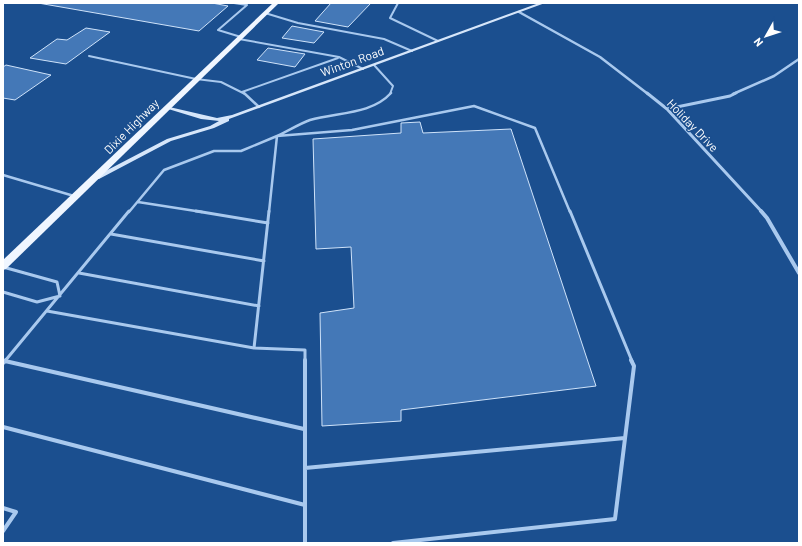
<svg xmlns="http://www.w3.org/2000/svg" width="802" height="546" viewBox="0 0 802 546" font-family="Barlow,sans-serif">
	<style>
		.building { fill: #4478b7; stroke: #cfe3fa }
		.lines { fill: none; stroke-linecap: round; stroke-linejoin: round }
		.lane-far3 { stroke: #a9c9ee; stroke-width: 2 }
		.lane-far2 { stroke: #a9c9ee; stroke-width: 2.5 }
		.lane-far1 { stroke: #a9c9ee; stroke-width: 3 }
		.lane { stroke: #a9c9ee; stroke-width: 4 }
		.street-far2 { stroke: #a9c9ee; stroke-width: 2.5 }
		.street-far1 { stroke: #a9c9ee; stroke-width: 3 }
		.street { stroke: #a9c9ee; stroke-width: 4 }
		.secondary { fill: #d6e6fa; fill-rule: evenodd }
		.primary { fill: #f0f6ff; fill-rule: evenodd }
		.labels { text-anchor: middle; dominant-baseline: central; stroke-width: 3; stroke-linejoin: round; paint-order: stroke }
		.far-street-label { font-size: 12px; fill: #fff; stroke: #1b4f8f }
	</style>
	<rect width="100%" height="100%" fill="#1b4f8f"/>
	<!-- building -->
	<path class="building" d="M38,3H212L228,6L199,31Z
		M331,3H371L348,27L315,21Z
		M292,26L324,32L314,43L282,38Z
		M86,28L110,32L66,64L30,58L57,39L67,40Z
		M268,48L305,54L295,67L257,60Z
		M6,65L51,75L15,100L3,98V67Z
		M420,122L423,133L511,129L596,386L401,410V421L322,426L320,313L354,308L351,247L316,249L313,139L401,133V123Z"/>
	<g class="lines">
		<!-- lane-far3 -->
		<path class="lane-far3" d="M234,3L247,5L218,30L241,37
			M398,3L390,18L438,41
			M265,13L298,23L384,39L412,51
			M239,39L339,57L363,69
			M89,56L196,79L221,82L245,94
			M374,65L393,86L390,94
			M242,92L338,58"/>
		<!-- lane-far2 -->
		<path class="lane-far2" d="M244,93L259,107
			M3,175L74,196
			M138,202L202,212
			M129,212L164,170L214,151H241L277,136L352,130L474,106L535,128L570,212
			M269,212L277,136C288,131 299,124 310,120C337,112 371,115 391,93"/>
		<!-- lane-far1 -->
		<path class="lane-far1" d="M196,211L268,223
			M269,211L254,348L305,350V361
			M570,211L632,361
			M111,234L264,261
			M3,267L57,282L60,296L37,302L3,292
			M79,273L259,306
			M47,311L254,348
			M5,361L129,211"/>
		<!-- lane -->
		<path class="lane" d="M305,360V543
			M5,361L304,429
			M3,363L6,360
			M3,427L305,505
			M305,468L625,438
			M3,508L16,512L3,531
			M393,543L615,519L634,366L631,360"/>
		<!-- street-far2 -->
		<path class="street-far2" d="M519,12L600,57L648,94
			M733,94L774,76L799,59"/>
		<!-- street-far1 -->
		<path class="street-far1" d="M647,93L667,109L762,212
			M667,109L730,96L736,93"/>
		<!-- street -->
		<path class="street" d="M761,211L767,218L799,273"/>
		<!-- secondary -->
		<path class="secondary" d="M539,3H545L229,119V121L214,128L171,141L99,179H97L94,177L167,139L210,126L219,121L201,119L165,108V106L217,118L232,115Z"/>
		<!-- primary -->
		<path class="primary" d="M273,3H279L6,269L3,270V260Z"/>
	</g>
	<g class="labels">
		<!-- far-street labels -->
		<g class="far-street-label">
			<text transform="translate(352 61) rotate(-20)">Winton Road</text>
			<text transform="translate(693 125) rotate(46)">Holiday Drive</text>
			<text transform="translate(131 126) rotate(-45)">Dixie Highway</text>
		</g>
	</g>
	<!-- border -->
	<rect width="802" height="546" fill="none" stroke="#ffffff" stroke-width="8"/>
	<!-- north arrow -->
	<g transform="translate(766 36) rotate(231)" stroke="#1b4f8f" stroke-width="3" paint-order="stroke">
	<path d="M0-3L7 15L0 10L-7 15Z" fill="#ffffff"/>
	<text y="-6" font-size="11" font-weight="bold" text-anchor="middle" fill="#ffffff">N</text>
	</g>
</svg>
